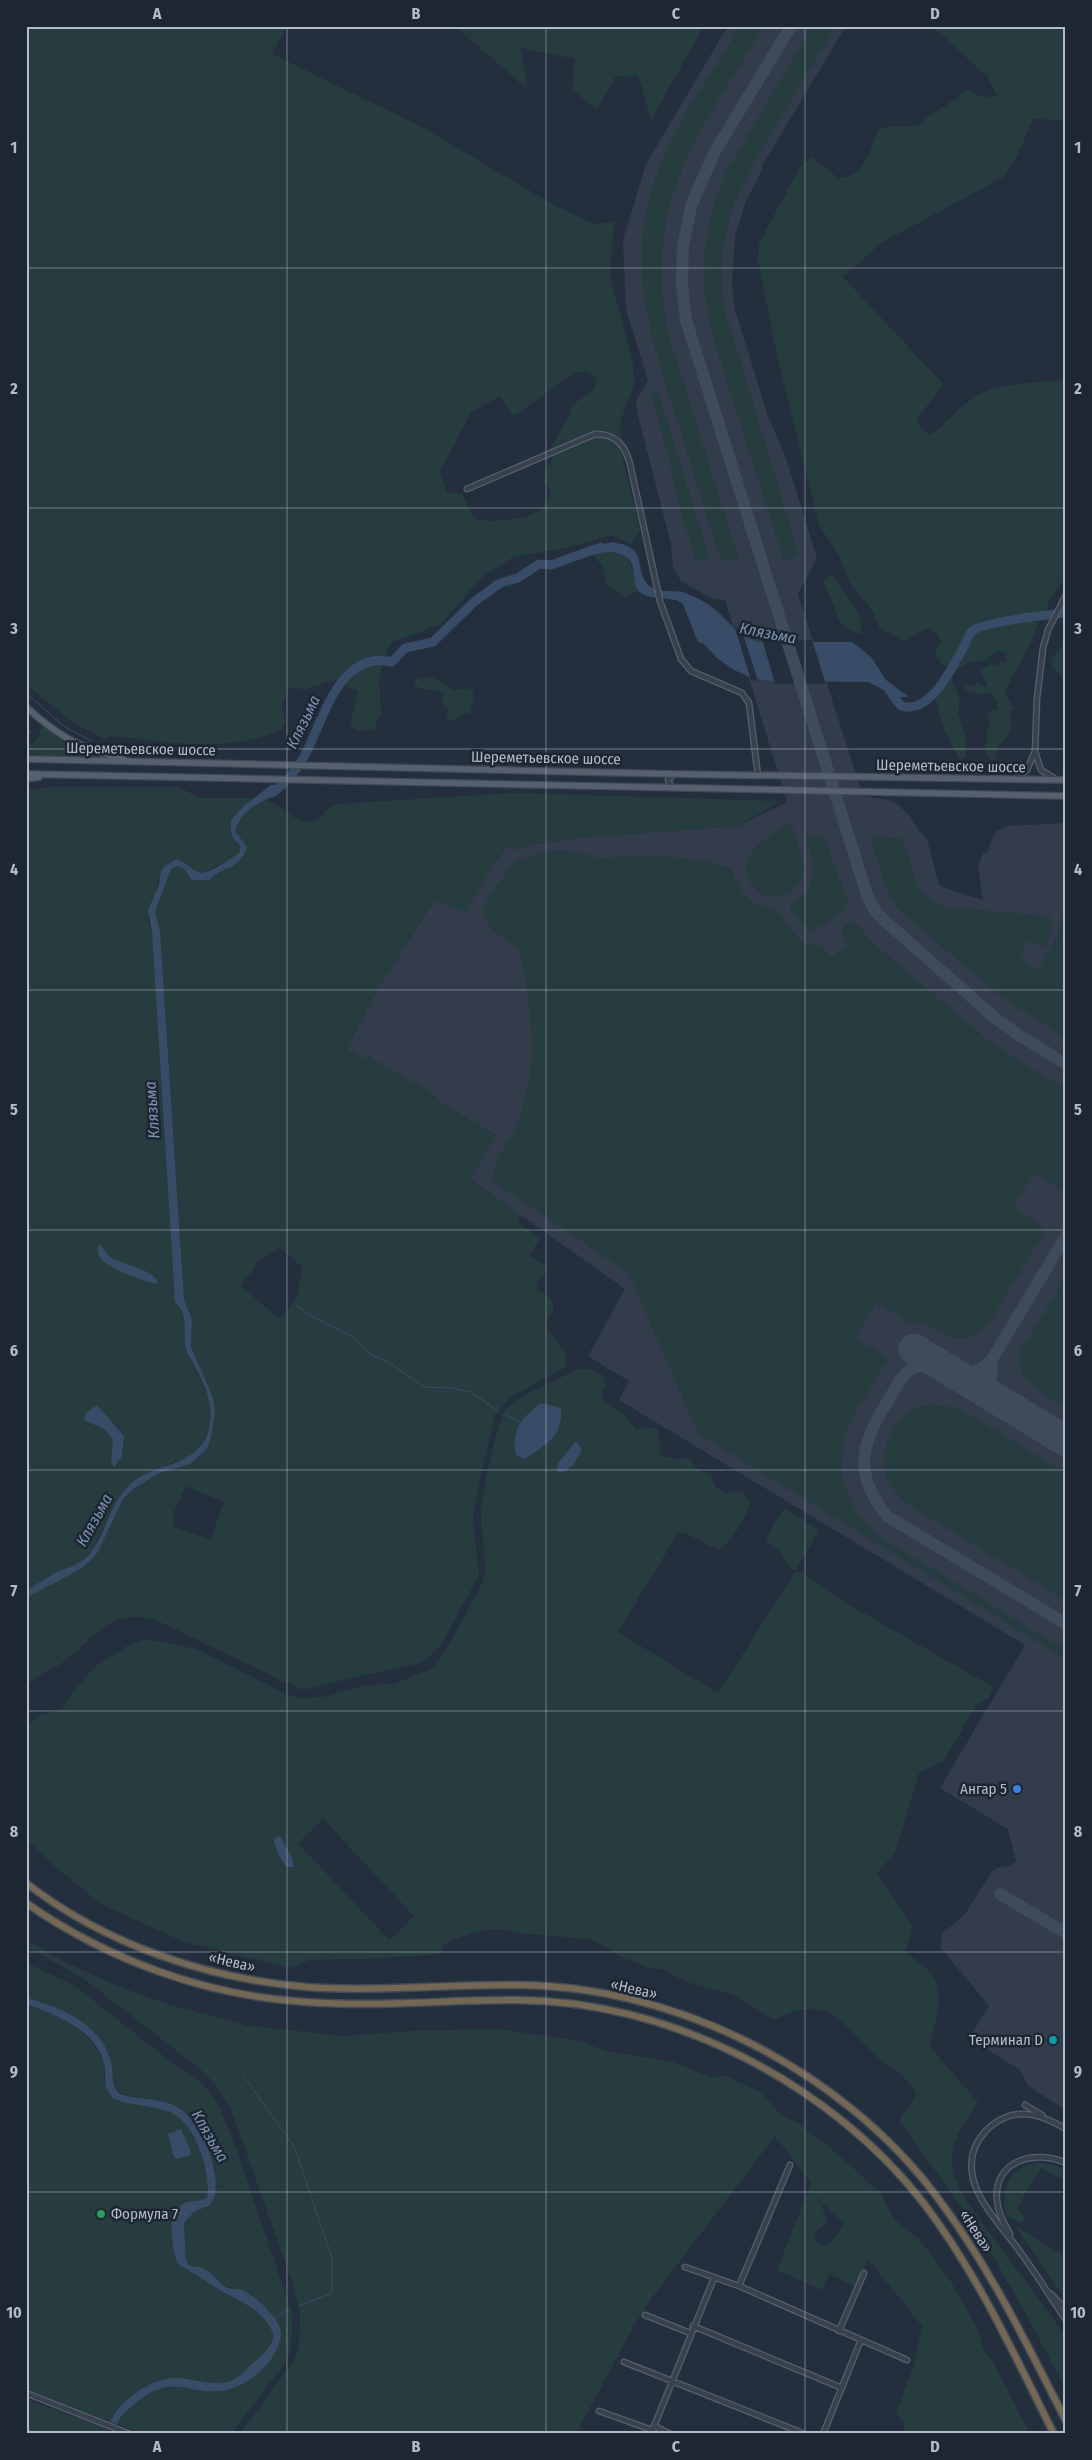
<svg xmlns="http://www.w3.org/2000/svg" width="1092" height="2460" viewBox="0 0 1092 2460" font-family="'Fira Sans Condensed',sans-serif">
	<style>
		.airport { fill: #323c4b }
		.green { fill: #263c3f; fill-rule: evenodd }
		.water { fill: #394c67 }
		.pier { fill: #242f3e }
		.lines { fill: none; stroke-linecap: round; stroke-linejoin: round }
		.stream { stroke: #394c67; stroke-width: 1 }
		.river { stroke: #394c67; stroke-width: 9 }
		.taxiway { stroke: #3f4a5a; stroke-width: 12 }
		.runway { stroke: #3f4a5a; stroke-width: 31 }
		.minor-casing { stroke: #565f6c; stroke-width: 7 }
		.major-casing { stroke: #414a57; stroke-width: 8 }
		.highway-casing { stroke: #434c59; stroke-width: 9 }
		.minor { stroke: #38414e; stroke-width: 4.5 }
		.major { stroke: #56606e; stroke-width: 5.5 }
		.highway { stroke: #746855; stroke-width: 6 }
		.grid { fill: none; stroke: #b4bcc9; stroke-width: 1; stroke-opacity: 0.55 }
		.shop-dot { fill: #3f7fe0; stroke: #1d2633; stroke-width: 2 }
		.culture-dot { fill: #0f9aa8; stroke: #1d2633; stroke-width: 2 }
		.leisure-dot { fill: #2e9e5b; stroke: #1d2633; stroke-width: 2 }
		.labels { text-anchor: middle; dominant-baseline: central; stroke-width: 5; stroke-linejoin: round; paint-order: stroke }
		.street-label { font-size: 15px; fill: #b4bcc9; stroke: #1d2633 }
		.poi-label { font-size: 15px; fill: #b4bcc9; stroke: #1d2633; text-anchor: end }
		.water-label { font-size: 16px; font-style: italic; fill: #7c92b1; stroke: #1d2633 }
		.neatline { fill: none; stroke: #b4bcc9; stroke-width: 2 }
		.grid-label { font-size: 16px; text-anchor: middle; font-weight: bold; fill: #b4bcc9 }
	</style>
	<rect width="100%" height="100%" fill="#242f3e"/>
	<!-- airport -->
	<path class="airport" d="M728,26H846L762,166L761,172L746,201L735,235L732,282L735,310L743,335L767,414L786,458L817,558L798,594L863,796L888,800L897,804L910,816L918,830L927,839L939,885L942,887L983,900L978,867L983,853H987L993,837L997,831L1007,826L1066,823V2110L1028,2086L1020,2070L969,2038L989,2006L940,1947L942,1934L965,1914L992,1871L996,1868L1010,1866L1016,1861L1008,1829L940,1788L1025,1645L619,1400L629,1381L588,1356L625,1289L470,1179L496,1135L440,1103L368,1056L365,1061L346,1049L375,994L433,902L440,900L495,862L507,846L529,845L586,837L738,826L787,802L725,600L712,599L681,581L673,566L671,544L639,420L636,401L648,381L626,309L623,240L646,164Z"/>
	<!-- green -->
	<path class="green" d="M26,26H287L272,54L422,127L554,205L594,224L614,222L610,276L633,362L634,385L620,422L623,459L640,529L631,544L611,535L570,547L513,557L481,578L441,624L390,643L379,678L381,712L374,730L357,731L350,725L358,691L334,680L305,689L288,688L282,705L285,723L281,730C229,753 166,742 112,736L105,739C71,723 54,709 26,683ZM576,372H588L597,379L593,391L572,405L568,418L550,448L552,460L545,470L544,482L551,491C542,516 529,517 505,520C494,521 485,522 474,518L462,494L447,492L440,471L471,413L500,396L514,416Z
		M455,26H704L651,120L638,75L616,76L597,109L572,90L575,59L521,48L528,90Z
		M741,26H764C699,134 641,202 669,336L739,560L721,561C706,513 691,465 676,417C647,325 624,258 661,163C680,115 714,70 741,26Z
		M813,26H836L753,164L737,197L730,215L722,253V292L725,311L799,555L784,561L711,331L704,287L705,247L713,208L726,172Z
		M932,26H1066V120L1033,119L1017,156L1004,177L881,243L843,277L943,384L916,421L930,436C943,426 953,414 965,404C991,381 1032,384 1066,380V576L1048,602V607L1040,615L1026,614L980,625L965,636L948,666L945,667L936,657V649L941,641L936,633L928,628C918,631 913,638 904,642L879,627L872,610L850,584L840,557L819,525L779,365L758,261L759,244L799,168L811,157L838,178C875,175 869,134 882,128C886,126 911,127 918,126C932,111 952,104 967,90L983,97L997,96L988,77Z
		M656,391L659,395L710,560L695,561L693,560L694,557L688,533L684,527L669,458L652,398V393Z
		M605,552H618L629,559L639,591L625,597L606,584L603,568L594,555Z
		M833,575C843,595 865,610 861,634C839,628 840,623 833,603C829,594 826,592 824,581Z
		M1026,620L1038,622C1031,648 1015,668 1005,693L1014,709L1009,711L1012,727L1008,736L998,746L995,760H990L985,747L988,739L986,730L991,723L987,715L989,711L998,709L996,700L989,692L981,694L966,690L962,681L970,686L978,683L987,687V682L980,674L981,670L989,665H997L1001,661L1005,663L1006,654L1003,651C992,649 992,656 985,661H971L953,672L976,631Z
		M1066,623V680L1051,667L1053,657L1062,647Z
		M431,676L454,690L468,689L473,692L474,700L470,713L461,714L455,721L446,718L449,709L441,703L443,695L440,692L419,688L414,684L415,680Z
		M951,677L960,699L958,713L966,737V757L960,759C952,751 934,707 937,697C940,690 947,683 951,677Z
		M42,725L68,744L99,757L26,754V747L37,740Z
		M51,787H179L199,798H256L231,821L234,841L240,845L241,852C230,862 226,860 216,866C210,869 207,873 201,874L184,862L161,871L148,920L152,933L180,1307L185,1320L186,1350L209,1398L210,1423L204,1443L189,1458L178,1460L138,1479L122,1493L91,1552L81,1562L52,1575L26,1591V791ZM96,1405L124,1435L122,1456L114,1466L111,1460L113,1439L104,1428L84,1419Z
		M515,793L781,801L738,826L586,837L539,843L513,850L507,846L495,862L465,913L440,901L433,902L375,994L346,1049L365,1060L368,1056L435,1095L440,1103L496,1135L470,1179L521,1215L517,1222L540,1238L529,1256L546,1265L545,1272L537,1283L538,1290L550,1298L553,1304V1311L546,1322L547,1329L565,1352L567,1366L509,1398L495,1416L479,1483L473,1517L479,1575L441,1645L426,1660L413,1665L351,1678L307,1689H300L160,1622C111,1604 97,1637 62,1663C57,1667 50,1669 45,1672C38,1675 32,1681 26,1685V1598L79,1570L91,1560L98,1552L123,1499L133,1489L160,1473L190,1464L199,1457L215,1413L191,1347L192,1319L184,1300L160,931L155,912L171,869L177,866L184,869L192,880H209C229,860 239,876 243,842L235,831C241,815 250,807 265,800C282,803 295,827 314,820C323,817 327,807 336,804ZM280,1248L302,1267L297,1298L280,1319L241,1286L259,1261ZM186,1486L224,1502L210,1540L173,1526L174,1512Z
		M791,822L804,864C804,900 760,911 747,875C745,869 745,862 749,856C758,842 776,831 791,822Z
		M804,835L824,837L848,902L843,912L810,933L790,909C792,901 800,899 806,892C819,878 811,852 804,835Z
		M870,836L903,839L916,883L923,894L943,907L1049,916L1053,927L1044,947L1030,943L1027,939L1021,948L1025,951L1020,959L1038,970L1058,935L1062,918L1066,916V1039L999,995L900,911L888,894Z
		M549,850L574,851L598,858L644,856L685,858L730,867C741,893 746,905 777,910L796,936L805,944L822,946L830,958L848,945L841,933L844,926L854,921L875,945L993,1044L1066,1090V1193L1034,1173L1013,1207L1046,1229L990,1322C966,1350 948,1336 921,1322L916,1326L876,1303L855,1338L889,1358L856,1411L844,1438L842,1476L849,1499L855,1509L873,1533L1066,1650V1659L703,1437L697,1431L629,1274L493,1181C491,1157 512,1141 520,1119C526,1100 530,1075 532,1055C534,1041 525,958 517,949C502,934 488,933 482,910L490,894L516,861Z
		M1066,1278V1407C1042,1392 1015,1384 1021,1350Z
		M579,1369H588L603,1375L605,1386L601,1395C607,1406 614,1408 623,1414C628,1418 633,1425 637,1430L644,1427L658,1429L661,1456L675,1459L689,1458L697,1469L710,1475L716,1487L728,1493L742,1491L750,1502C745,1521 735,1536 720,1549L707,1545L684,1532L677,1535L618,1632L718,1693L795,1572H801L844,1602L993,1687L989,1698L975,1706L944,1761L919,1773L895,1853L877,1873L912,1925L910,1938L905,1952C912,1958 926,1966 932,1974C946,1995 935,2024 929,2046L978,2102C952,2143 941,2155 966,2201L1066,2336V2390C1024,2309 984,2233 928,2161C918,2148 910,2133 899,2121C904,2110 913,2106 916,2094C907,2075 890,2069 875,2055C841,2021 825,1992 774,2020L732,1994L686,1982L662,1969L649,1968L625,1959L591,1939L517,1933C493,1924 464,1934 443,1945L442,1954L364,1959L309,1960L291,1968L184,1942L101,1904L53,1865L26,1839V1727L42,1714L61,1711L73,1691L96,1666L127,1646L146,1639L196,1649L288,1695L304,1699L328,1696L365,1685L393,1684L431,1669L447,1649L483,1582C488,1560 481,1539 481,1517C481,1499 496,1419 508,1407C525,1391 558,1380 579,1369ZM575,1442L582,1450L568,1471L558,1463ZM323,1819L414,1916L389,1940L298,1843Z
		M934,1405L958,1408L1066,1473V1601L907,1504C883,1483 876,1460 893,1431C897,1423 906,1412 914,1409C920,1406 928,1406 934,1405Z
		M785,1508L819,1530L795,1571L786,1564L781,1552L766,1541L775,1521Z
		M26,1940L67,1963L120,1987L171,2005L248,2026L345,2036L410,2031L500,2029L579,2041L606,2051L673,2062L710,2077L726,2076L762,2093L781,2115L798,2123L834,2151L880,2192L894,2219L920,2240L950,2280L978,2330L985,2353L992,2360L1030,2434H906L903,2422L896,2414L914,2365L922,2326L868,2259L856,2287L829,2274L822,2290L777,2270L811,2183L775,2136L652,2298L633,2327L576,2434H240L294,2360L299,2348L300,2312L292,2282L231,2109L216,2085L200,2069L80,1976L26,1947ZM818,2199L844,2224L837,2235L824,2247L814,2240L815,2233L828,2221Z
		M26,1963L74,1985L176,2066L202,2083L217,2102L236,2148L291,2310C294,2329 293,2348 283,2366L231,2434H142L117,2424C124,2405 155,2384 176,2385C188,2386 199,2391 211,2391C221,2390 232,2386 242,2384L281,2332L276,2321L246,2292L227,2287L204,2269L188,2265L179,2235L180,2225L187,2211L200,2208L217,2187L215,2168L195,2123L178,2107L119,2093L112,2080V2065L107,2049L57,2009L26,1998Z
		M26,2004C55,2015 85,2026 100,2054C104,2061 107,2070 103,2077L108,2093C128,2100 159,2105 177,2115C191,2124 218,2183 206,2198C201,2204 194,2200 188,2202C165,2211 173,2238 175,2256C190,2267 204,2279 219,2289C241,2303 265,2310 274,2336C271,2347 262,2355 253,2363C246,2369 240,2377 232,2381C213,2389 188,2377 169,2379L115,2413L110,2422L26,2389Z
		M1037,2162L1055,2165L1066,2170V2181L1041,2168L1017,2208L1026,2218L1021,2223L1007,2216C998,2190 1010,2167 1037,2162Z
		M1015,2226L1066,2257V2300Z
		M26,2399L108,2429L106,2434H26Z"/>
	<!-- water -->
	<path class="water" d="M613,542C651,549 632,567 649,586C659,593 671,590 682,592C688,593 696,598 701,600C723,611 733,634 757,642H852L871,657L886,680L909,697H897L892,700L884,690L868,682L770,681L752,678L734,670L718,659L703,643L698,642L683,604C671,594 649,603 638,590C632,581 636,568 629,559C617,550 607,551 594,555L591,547Z
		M271,785L286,786C267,804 245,802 235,831L247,847C238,872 225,864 209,880H192L184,869L178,866L171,869L155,912L160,931L184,1300L192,1319L191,1347L213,1398L215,1413L211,1437L207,1449L190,1464L160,1473L133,1489L123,1499L98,1552L91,1560L79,1570L26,1598V1591C35,1586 43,1579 52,1575C66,1567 81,1566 91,1552C108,1530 111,1496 137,1479C165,1461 204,1465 210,1423C213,1402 204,1383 194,1365C192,1360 187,1354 186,1349C183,1332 189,1315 175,1302L152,933L148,910L159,885L161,871L165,866L177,859C186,862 194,872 202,873C207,874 235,857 240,852V845C231,839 230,831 231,820L245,805Z
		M100,1244C104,1249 108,1256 113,1259C128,1266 148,1268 158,1281L157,1284C145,1281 85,1264 100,1244Z
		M541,1403L561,1408C563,1437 546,1444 525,1459L516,1455C510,1431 523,1416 541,1403Z
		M97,1405L124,1436L122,1456L114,1467L111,1460L113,1439L104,1429L84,1420L86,1413Z
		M576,1441L582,1450C576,1460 573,1469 560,1473L556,1470L558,1463Z
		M278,1836L281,1837L293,1860V1867H286C282,1860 274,1847 274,1840Z
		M26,1998C61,2007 102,2025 111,2062C114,2074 110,2085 120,2094C138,2100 164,2098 179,2108C201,2121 229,2184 209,2206L187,2211L181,2221L179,2232L188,2265C192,2267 197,2266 202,2268C212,2272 217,2282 226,2287C232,2290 237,2288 244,2291C256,2297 280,2318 281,2333C281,2342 275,2353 270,2361C260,2374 243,2386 226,2390C187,2397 175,2371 137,2402C128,2410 121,2414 117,2424L110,2422C121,2399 153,2376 179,2378C195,2379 218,2388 233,2380C241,2376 247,2368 254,2362C262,2355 271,2347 274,2336C265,2310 242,2303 220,2290C206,2281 192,2272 177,2263C172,2246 164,2207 188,2202C196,2200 200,2203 207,2197C212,2173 194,2121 170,2112C152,2105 132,2106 114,2099C99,2085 109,2076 103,2060C92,2028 56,2015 26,2004Z
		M181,2129L191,2152L190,2155L176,2159L173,2155L168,2134Z"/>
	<!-- pier -->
	<path class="pier" d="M734,625L743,634L758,681L751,680Z
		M762,639L812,640L826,684H775Z"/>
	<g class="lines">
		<!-- stream -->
		<path class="stream" d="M26,693L65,727L92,741
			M26,726L31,734
			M297,1306L311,1316L355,1338L370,1354L388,1362L425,1387L452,1388L471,1392L498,1411
			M503,1414L521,1422
			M243,2075L295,2148L332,2258V2293L299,2306
			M273,2319L289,2309"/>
		<!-- river -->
		<path class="river" d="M889,690L901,706C930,715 952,668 963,648C966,642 968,636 972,631C985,621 1047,615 1066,613
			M272,793C284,785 299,767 305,755C324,719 339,650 392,662L405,648L433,642L474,602L500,583L518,578L539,564L551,565L601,547
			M181,2249L179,2222L191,2208L199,2205"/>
		<!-- taxiway -->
		<path class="taxiway" d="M791,26L714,153L691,206L683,247L682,284L686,320L868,898L876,912L885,921L995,1018L1017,1034L1066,1064
			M992,1359C966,1392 940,1353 913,1368C901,1375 895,1389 888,1401C860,1444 853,1474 887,1516L1066,1624
			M1001,1402L991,1382L992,1359L1066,1236
			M1000,1894L1066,1933"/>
		<!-- runway -->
		<path class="runway" d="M914,1349L1066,1441"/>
		<defs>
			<path id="minor" d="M467,489L595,434C616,434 625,445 630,464L660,601L681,659L691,671L742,693L749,703L758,776
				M1035,752L1041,770L1054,778
				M1015,779L1027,770L1035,751L1037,698L1043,648L1048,630L1066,595
				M672,788L668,780L673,775
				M1025,2105L1042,2115
				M1066,2129C1044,2116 1021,2107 998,2121C988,2127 980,2136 975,2147C959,2187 1000,2223 1021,2253C1037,2275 1051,2298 1066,2320
				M1010,2234C1004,2223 998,2213 997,2201C993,2160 1035,2149 1066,2163
				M685,2267L739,2286L907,2360
				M739,2286L790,2165
				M1051,2294L1066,2310
				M645,2315L690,2333
				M693,2326L842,2388
				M839,2331L864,2273
				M624,2362L805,2434
				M26,2393L130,2434
				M599,2411L652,2430
				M654,2426L670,2434
				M651,2434L714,2278
				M823,2434L861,2340"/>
			<path id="major" d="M26,707C62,739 79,747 125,760
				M26,759L674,774L1066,780
				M26,774L1066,796
				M26,779L39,777"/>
			<path id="highway" d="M26,1883C106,1945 208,1979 307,1987C375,1992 448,1984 516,1985C675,1985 842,2070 937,2197C989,2266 1027,2344 1066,2421
				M26,1903C108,1960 206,1996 306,2002C373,2007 445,2000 512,2000C668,1999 831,2083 925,2205C978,2275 1015,2356 1054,2434"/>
		</defs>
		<!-- minor casing -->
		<use href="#minor" class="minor-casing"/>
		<!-- major casing -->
		<use href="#major" class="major-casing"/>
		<!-- highway casing -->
		<use href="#highway" class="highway-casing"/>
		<!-- minor -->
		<use href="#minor" class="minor"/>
		<!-- major -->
		<use href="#major" class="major"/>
		<!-- highway -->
		<use href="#highway" class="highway"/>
	</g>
	<!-- grid -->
	<path class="grid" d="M287,26V2434M546,26V2434M805,26V2434M26,268H1066M26,508H1066M26,749H1066M26,990H1066M26,1230H1066M26,1470H1066M26,1711H1066M26,1952H1066M26,2192H1066"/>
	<!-- markers -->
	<circle class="shop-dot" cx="1017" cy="1789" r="5"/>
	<circle class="culture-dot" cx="1053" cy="2040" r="5"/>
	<circle class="leisure-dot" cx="101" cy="2214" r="5"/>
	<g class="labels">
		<!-- street labels -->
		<g class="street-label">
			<text transform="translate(141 749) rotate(1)">Шереметьевское шоссе</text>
			<text transform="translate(546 758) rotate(1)">Шереметьевское шоссе</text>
			<text transform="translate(951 766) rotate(1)">Шереметьевское шоссе</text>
			<text transform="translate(232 1962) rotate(13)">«Нева»</text>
			<text transform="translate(634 1989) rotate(13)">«Нева»</text>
			<text transform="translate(976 2231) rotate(57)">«Нева»</text>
		</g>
		<!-- poi labels -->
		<g class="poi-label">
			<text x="1007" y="1789">Ангар 5</text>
			<text x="1043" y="2040">Терминал D</text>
			<text x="111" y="2214" text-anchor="start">Формула 7</text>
		</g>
		<!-- water labels -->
		<g class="water-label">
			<text transform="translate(768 633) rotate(11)">Клязьма</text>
			<text transform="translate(303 722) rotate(-64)">Клязьма</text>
			<text transform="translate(152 1110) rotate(-94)">Клязьма</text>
			<text transform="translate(94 1520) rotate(-61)">Клязьма</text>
			<text transform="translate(210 2136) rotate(60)">Клязьма</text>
		</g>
	</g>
	<!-- border -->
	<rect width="1092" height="2460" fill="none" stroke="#1d2633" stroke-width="55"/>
	<rect x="28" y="28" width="1036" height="2404" class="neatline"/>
	<g class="grid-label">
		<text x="157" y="19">A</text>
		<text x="416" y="19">B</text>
		<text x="676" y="19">C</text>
		<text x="935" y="19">D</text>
		<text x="14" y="153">1</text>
		<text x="1078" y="153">1</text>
		<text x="14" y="394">2</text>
		<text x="1078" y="394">2</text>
		<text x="14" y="634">3</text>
		<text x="1078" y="634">3</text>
		<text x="14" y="875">4</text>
		<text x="1078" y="875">4</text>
		<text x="14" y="1115">5</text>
		<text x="1078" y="1115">5</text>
		<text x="14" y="1356">6</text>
		<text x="1078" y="1356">6</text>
		<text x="14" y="1596">7</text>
		<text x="1078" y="1596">7</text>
		<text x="14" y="1837">8</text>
		<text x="1078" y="1837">8</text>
		<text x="14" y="2077">9</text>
		<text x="1078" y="2077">9</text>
		<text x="14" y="2318">10</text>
		<text x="1078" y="2318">10</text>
		<text x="157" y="2452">A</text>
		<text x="416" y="2452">B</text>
		<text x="676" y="2452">C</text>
		<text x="935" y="2452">D</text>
	</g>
</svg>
